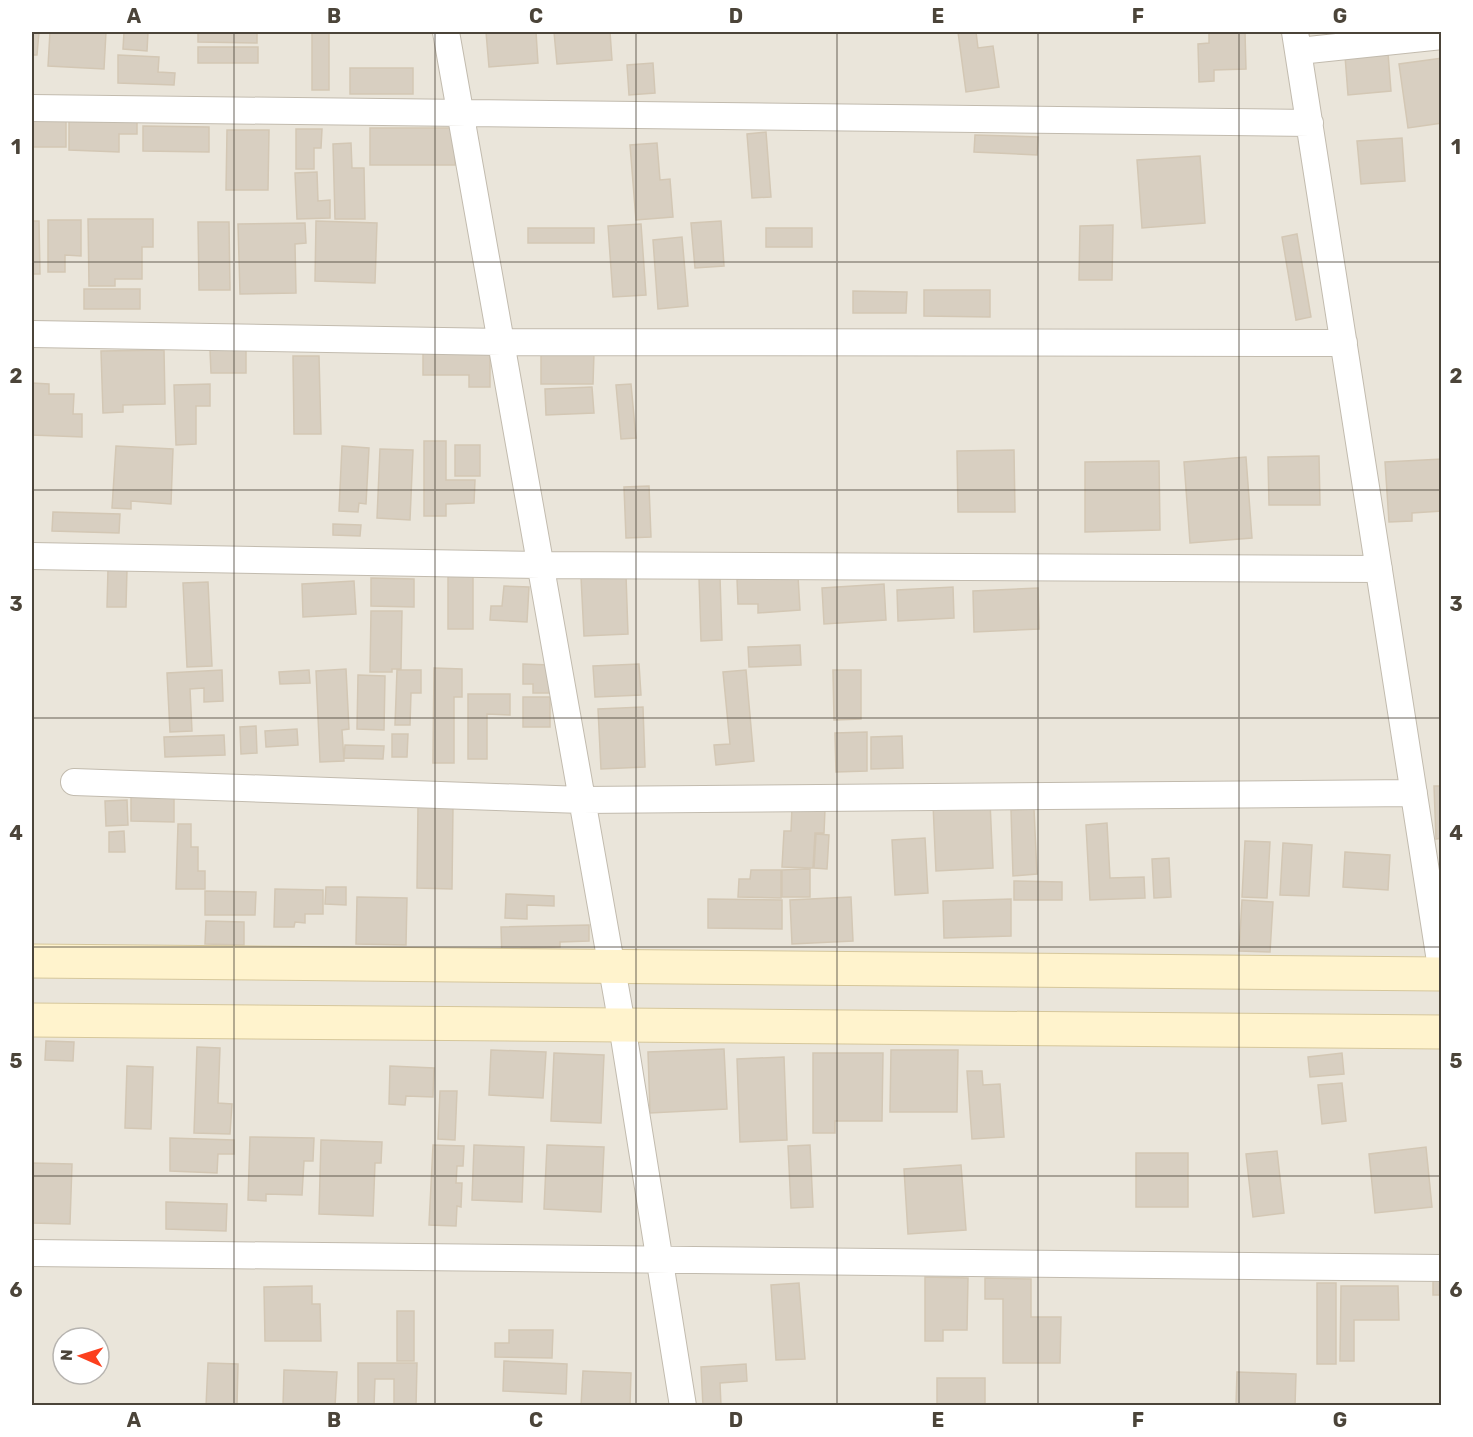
<svg xmlns="http://www.w3.org/2000/svg" width="1473" height="1437" viewBox="0 0 1473 1437" font-family="Rubik,sans-serif">
	<style>
		.residential { fill: #eae5da; fill-rule: evenodd }
		.building { fill: #d8cfc1; stroke: #d3c7b4; stroke-width: 1.5 }
		.lines { fill: none; stroke-linecap: round; stroke-linejoin: round }
		.minor-casing { stroke: #c2bbae; stroke-width: 28 }
		.secondary-casing { stroke: #d6c79b; stroke-width: 35 }
		.minor { stroke: #fff; stroke-width: 26 }
		.secondary { stroke: #fff3cd; stroke-width: 33 }
		.grid { fill: none; stroke: #4b4439; stroke-width: 1.5; stroke-opacity: 0.55 }
		.neatline { fill: none; stroke: #4b4439; stroke-width: 2 }
		.grid-label { font-size: 20px; text-anchor: middle; font-weight: bold; fill: #4b4439 }
	</style>
	<rect width="100%" height="100%" fill="#f6f3ec"/>
	<!-- residential -->
	<path class="residential" d="M32,32H1441V1405H32ZM63,1338H99V1374H63Z"/>
	<!-- building -->
	<path class="building" d="M32,32H39L37,55H32Z
		M50,32H106L104,69L48,66Z
		M124,32H148L147,51L123,49Z
		M198,32H257V43L198,42Z
		M312,32H329V90H312Z
		M486,32H536L538,63L489,67Z
		M554,32H610L612,60L557,64Z
		M958,32H976L978,48L993,46L999,87L966,92Z
		M1209,32H1245L1246,69L1214,70V81L1199,82L1198,44L1209,43Z
		M198,47H258V63H198Z
		M1388,53L1391,91L1348,95L1345,56Z
		M118,55L159,57L158,72L175,73L174,85L118,83Z
		M1442,58V123L1408,128L1399,64Z
		M653,63L655,93L629,95L627,65Z
		M350,68H413V94H350Z
		M32,119L66,120V147H32Z
		M69,120L137,122V134H119V152L69,150Z
		M143,126L209,127V152L143,151Z
		M370,128H455V165H370Z
		M296,129H322L321,148H314V169H296Z
		M227,130H269L268,190H226Z
		M766,132L771,197L752,198L747,134Z
		M975,135L1038,137L1037,155L974,152Z
		M1402,138L1405,181L1361,184L1357,141Z
		M351,143L352,168H364L365,219H335L333,144Z
		M657,143L660,180L670,179L673,217L636,220L630,145Z
		M1200,156L1205,223L1142,228L1137,160Z
		M317,172L318,201L330,200V218L297,219L295,173Z
		M88,219H153V247H142V279H115V286H89Z
		M48,220H81V256L65,255V272H48Z
		M32,221H39L40,274H32Z
		M316,221L377,223L375,283L315,281Z
		M721,221L724,266L695,268L691,223Z
		M198,222H229L230,290H199Z
		M305,223L306,243L295,244L296,293L240,294L238,224Z
		M641,224L646,295L613,297L608,226Z
		M1113,225L1112,280H1079L1080,226Z
		M528,228H594V243H528Z
		M766,228H812V247H766Z
		M1297,234L1311,317L1296,320L1282,237Z
		M682,237L688,306L658,309L653,240Z
		M84,289H140V309H84Z
		M924,290H990V317L924,316Z
		M853,291L907,292L906,313H853Z
		M423,348H490V387H469V375H423Z
		M246,349V373H211L210,350Z
		M164,350L165,404L123,405V412L103,413L101,351Z
		M541,351L594,352L593,384H541Z
		M293,356H319L321,434H294Z
		M32,383L49,384V394H74L73,414H82V437L32,435Z
		M210,384V406H196V444L176,445L174,385Z
		M631,384L636,438L621,439L616,385Z
		M592,387L594,413L546,415L545,389Z
		M424,441H446V480H475L474,503L446,504V516H424Z
		M455,445H480V476H455Z
		M116,446L173,449L171,504L131,501V509L112,508Z
		M342,446L369,448L366,504L359,503L358,512L339,511Z
		M380,449L413,450L410,520L377,518Z
		M1014,450L1015,512H958L957,451Z
		M1319,456L1320,505H1269L1268,457Z
		M1246,457L1252,538L1190,543L1184,462Z
		M1442,459V511L1412,513V521L1389,522L1385,462Z
		M1159,461L1160,530L1085,532V462Z
		M649,486L651,537L626,538L624,487Z
		M53,512L120,514L119,533L52,531Z
		M333,524L361,525L360,536L333,535Z
		M108,569H127L126,607H107Z
		M448,575H473V629H448Z
		M626,575L628,634L584,636L581,577Z
		M798,576L800,610L758,613V604H738L737,579Z
		M720,577L722,640L701,641L699,578Z
		M371,578L414,579V607L371,606Z
		M354,581L356,614L303,617L302,584Z
		M208,582L212,666L187,667L183,583Z
		M884,584L886,620L824,624L822,588Z
		M504,586L529,587L527,622L490,620L491,606H502Z
		M953,587L954,618L898,621L897,590Z
		M1038,588L1039,629L974,632L973,591Z
		M371,611H402L401,669H392V672H370Z
		M800,645L801,665L749,667L748,647Z
		M523,664L550,665L549,693H533V684H523Z
		M639,664L641,695L595,697L593,666Z
		M434,668L462,669V697H454V763H433Z
		M346,669L349,729L342,730L344,761L320,762L316,671Z
		M222,670L223,701L204,702V688L190,689L192,731L170,732L167,673Z
		M309,670L310,683L280,684L279,672Z
		M397,670H421V693H411L410,725H395Z
		M746,670L754,761L716,765L714,745L730,744L723,672Z
		M833,670H861V719L834,720Z
		M358,675L385,676L384,730L357,729Z
		M468,694H510V715L487,714V759H468Z
		M523,697H550V727H523Z
		M643,707L645,767L601,769L598,709Z
		M256,726L257,753L241,754L240,727Z
		M297,729L298,745L266,747L265,731Z
		M867,732V771L836,772L835,733Z
		M392,734H408L407,757H392Z
		M224,735L225,755L165,757L164,737Z
		M902,736L903,768L871,769V737Z
		M345,745L384,746L383,759L344,758Z
		M1434,786H1442V838L1436,839Z
		M131,797L174,798V822L131,821Z
		M127,800L128,825L106,826L105,801Z
		M990,802L993,868L936,871L933,804Z
		M418,805L453,806L452,889L417,888Z
		M792,807L825,809L824,833H815L813,868L782,867L784,831H791Z
		M1034,809L1037,874L1013,876L1011,810Z
		M1107,823L1110,878L1144,877L1145,898L1090,900L1086,825Z
		M178,824H191V847H198V871H205V889H176Z
		M124,831L125,852H109V832Z
		M816,834L829,835L827,869L814,868Z
		M925,838L928,893L895,895L892,840Z
		M1245,841L1270,842L1267,898L1242,897Z
		M1283,843L1312,845L1309,896L1280,895Z
		M1345,852L1390,855L1388,890L1343,887Z
		M1169,858L1171,897L1154,898L1152,859Z
		M810,869V897H782V870Z
		M751,870H781V898L738,897L739,879H750Z
		M1014,881L1062,882V900H1014Z
		M326,887H346V905L325,904Z
		M275,889L323,890V914H305V923L295,922L294,927H274Z
		M205,891L256,892L255,915H205Z
		M506,894L554,896V906L527,905V919L505,918Z
		M357,897L407,898L406,945L356,944Z
		M851,897L853,941L792,944L790,900Z
		M708,899L782,900V929L708,928Z
		M1011,899V936L944,938L943,901Z
		M1242,900L1273,902L1270,952L1239,951Z
		M206,921L244,922V945L205,944Z
		M589,925V941L560,942V947L521,948V959H502L501,927Z
		M46,1041L74,1042L73,1061L45,1060Z
		M197,1047L220,1048L218,1103L232,1104L230,1134L194,1133Z
		M724,1049L727,1109L650,1113L648,1052Z
		M491,1050L546,1052L543,1098L489,1095Z
		M891,1050H958L957,1112H890Z
		M554,1053L604,1055L601,1123L551,1121Z
		M813,1053H883L882,1121H835V1133H813Z
		M1342,1053L1344,1074L1310,1077L1308,1057Z
		M784,1057L787,1140L740,1142L737,1059Z
		M127,1066L153,1067L151,1129L125,1128Z
		M390,1066L434,1068L433,1097L406,1096L405,1105L389,1104Z
		M967,1071H982L983,1085L1000,1084L1004,1137L972,1139Z
		M1342,1083L1346,1121L1322,1124L1318,1085Z
		M440,1091H457L455,1140L438,1139Z
		M250,1137L314,1138L313,1161H304L302,1195L266,1194V1201L248,1200Z
		M170,1138L234,1140V1154H218L217,1173L170,1171Z
		M321,1140L382,1142L381,1163H375L373,1216L319,1214Z
		M433,1145L464,1146L463,1166H457L456,1183H462L461,1207L457,1206L456,1226L429,1225Z
		M474,1145L524,1147L522,1202L472,1200Z
		M547,1145L604,1147L601,1212L544,1209Z
		M810,1145L813,1207L791,1208L788,1146Z
		M1426,1147L1432,1207L1375,1213L1369,1154Z
		M1277,1151L1284,1213L1253,1217L1246,1154Z
		M1136,1153H1188V1207H1136Z
		M32,1163L72,1164L70,1224L32,1223Z
		M961,1165L966,1230L908,1234L904,1169Z
		M166,1202L227,1204L226,1231L166,1229Z
		M1433,1276H1442V1295H1433Z
		M925,1277L968,1278L967,1330H943V1341H925Z
		M985,1278L1031,1279V1317H1061L1060,1363H1003V1299H985Z
		M799,1283L805,1359L776,1360L771,1285Z
		M1317,1283H1336V1364H1317Z
		M312,1286V1304H320L321,1341H265L264,1287Z
		M1341,1286H1398L1399,1320H1354V1361H1340Z
		M397,1311H414V1361H397Z
		M509,1330H553L552,1358L495,1357V1343H509Z
		M504,1361L567,1364L566,1394L503,1391Z
		M208,1363L238,1364L237,1406H206Z
		M358,1363H417L416,1406H394V1379H375L374,1406H358Z
		M746,1364L747,1381L720,1383L721,1406H703L701,1367Z
		M284,1370L337,1372L335,1406H283Z
		M583,1371L631,1373L630,1406H581Z
		M1237,1372L1296,1374L1295,1406H1236Z
		M937,1378H985V1406H937Z"/>
	<g class="lines">
		<defs>
			<path id="minor" d="M446,32L622,1025L683,1406
				M1295,32L1442,974
				M1299,51L1442,36
				M32,108L1310,123
				M32,334L501,342L1344,343
				M32,556L541,565L1379,569
				M74,782L582,800L1414,793
				M32,1253L1442,1268"/>
			<path id="secondary" d="M32,961L1442,974
				M32,1020L1442,1032"/>
		</defs>
		<!-- minor casing -->
		<use href="#minor" class="minor-casing"/>
		<!-- secondary casing -->
		<use href="#secondary" class="secondary-casing"/>
		<!-- minor -->
		<use href="#minor" class="minor"/>
		<!-- secondary -->
		<use href="#secondary" class="secondary"/>
	</g>
	<!-- grid -->
	<path class="grid" d="M234,32V1406M435,32V1406M636,32V1406M837,32V1406M1038,32V1406M1239,32V1406M32,262H1442M32,490H1442M32,718H1442M32,947H1442M32,1176H1442"/>
	<!-- border -->
	<rect width="1473" height="1437" fill="none" stroke="#ffffff" stroke-width="66"/>
	<!-- north arrow -->
	<g transform="translate(81 1356) rotate(273)"><circle r="28" fill="#ffffff" stroke="#b7b4b0" stroke-width="1.5"/>
	<path d="M0-4.5L10 22L0 15L-10 22Z" fill="#fc3f1d"/>
	<text y="-9" font-size="16" font-weight="bold" text-anchor="middle" fill="#4b4439">N</text>
	</g>
	<rect x="33" y="33" width="1407" height="1371" class="neatline"/>
	<g class="grid-label">
		<text x="134" y="23">A</text>
		<text x="334" y="23">B</text>
		<text x="536" y="23">C</text>
		<text x="736" y="23">D</text>
		<text x="938" y="23">E</text>
		<text x="1138" y="23">F</text>
		<text x="1340" y="23">G</text>
		<text x="16" y="154">1</text>
		<text x="1456" y="154">1</text>
		<text x="16" y="383">2</text>
		<text x="1456" y="383">2</text>
		<text x="16" y="611">3</text>
		<text x="1456" y="611">3</text>
		<text x="16" y="840">4</text>
		<text x="1456" y="840">4</text>
		<text x="16" y="1068">5</text>
		<text x="1456" y="1068">5</text>
		<text x="16" y="1297">6</text>
		<text x="1456" y="1297">6</text>
		<text x="134" y="1427">A</text>
		<text x="334" y="1427">B</text>
		<text x="536" y="1427">C</text>
		<text x="736" y="1427">D</text>
		<text x="938" y="1427">E</text>
		<text x="1138" y="1427">F</text>
		<text x="1340" y="1427">G</text>
	</g>
</svg>
